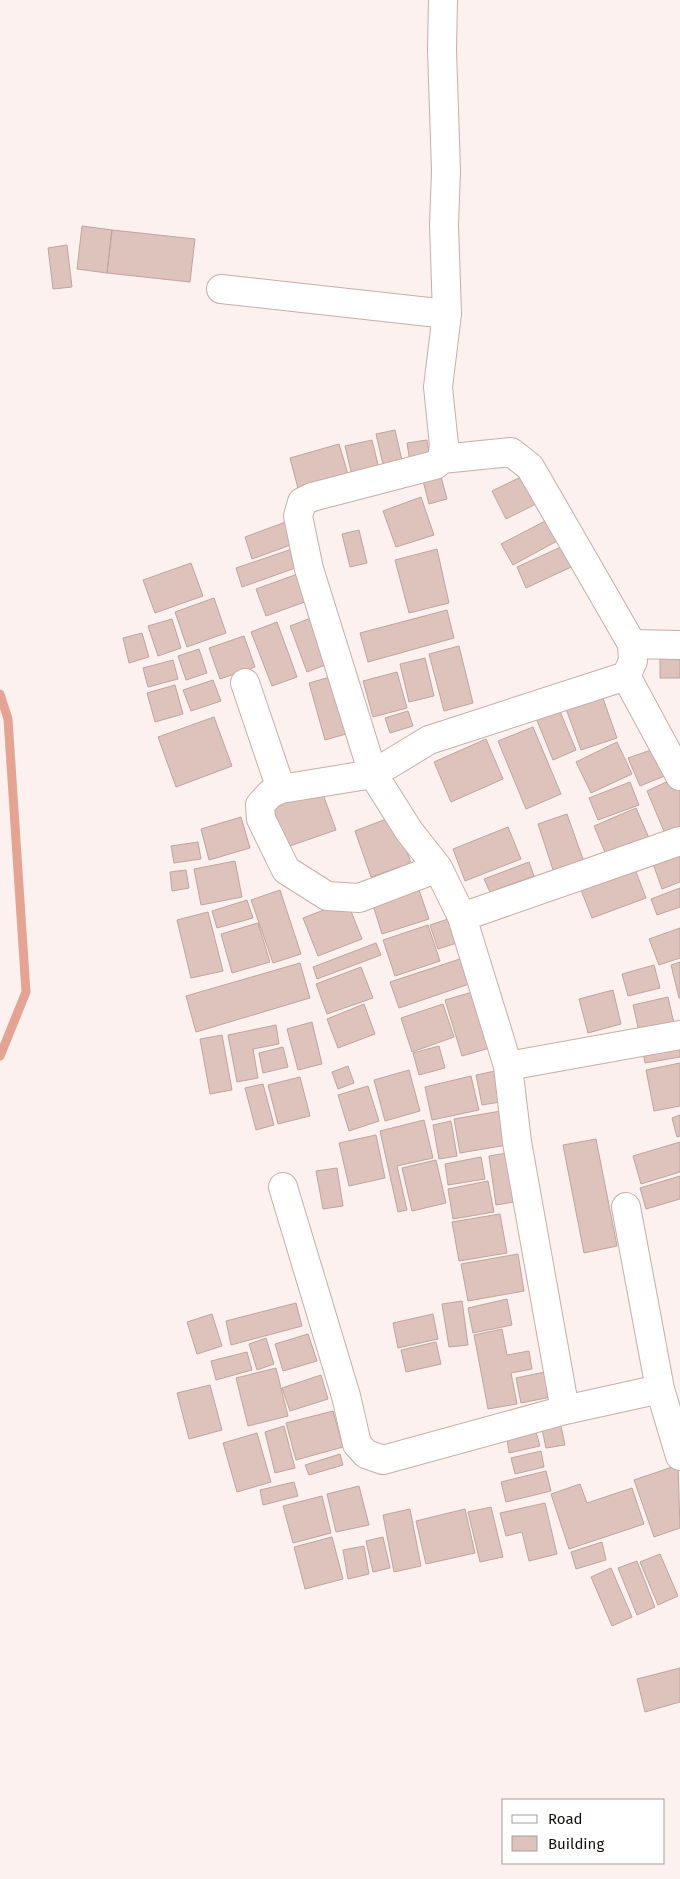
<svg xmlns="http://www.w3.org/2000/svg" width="680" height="1879" viewBox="0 0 680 1879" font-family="'Fira Sans',sans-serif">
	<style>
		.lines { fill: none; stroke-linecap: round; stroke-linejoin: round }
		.stream { stroke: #e5a393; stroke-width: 9 }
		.building { fill: #dec3bc; stroke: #bfa49e }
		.minor-casing { stroke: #c7ada6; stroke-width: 30 }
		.minor { stroke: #fff; stroke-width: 28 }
	</style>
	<rect width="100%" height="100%" fill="#fcf1ee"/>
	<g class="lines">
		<!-- stream -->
		<path class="stream" d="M0,694L8,719L26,992L0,1056"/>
	</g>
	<!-- building -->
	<path class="building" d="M82,226L112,230L107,273L77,269Z
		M112,230L195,239L190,282L107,273Z
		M67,245L72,287L53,289L48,248Z
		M395,430L404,469L385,473L376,434Z
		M372,440L380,473L353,480L345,446Z
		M427,440L430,459L410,462L407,443Z
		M339,444L350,481L300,496L290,458Z
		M440,473L447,499L429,504L422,477Z
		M527,474L540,502L506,519L492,491Z
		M421,497L434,535L396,547L383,511Z
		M291,520L299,542L252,559L245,537Z
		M547,520L557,541L513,565L501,544Z
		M359,530L367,563L350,567L342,534Z
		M572,542L582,562L526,588L517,567Z
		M295,548L301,566L242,587L236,568Z
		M437,549L449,603L409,613L395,560Z
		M191,563L203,596L155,613L143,580Z
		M303,572L313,599L266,616L256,589Z
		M214,598L226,633L187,647L175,612Z
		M447,610L454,638L368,662L360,633Z
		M316,616L333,662L307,672L290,626Z
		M172,619L181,648L158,656L148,626Z
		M277,622L297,677L272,686L251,632Z
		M142,633L149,657L129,663L123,638Z
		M244,636L255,667L220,679L209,648Z
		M459,646L473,703L444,711L429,654Z
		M199,649L207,673L186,680L178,656Z
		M660,652H680V678H660Z
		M425,658L434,696L409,702L400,664Z
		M173,660L178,679L148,687L143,668Z
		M397,672L407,708L373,717L363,681Z
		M337,675L353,732L325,740L309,683Z
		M213,680L221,701L191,711L183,690Z
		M175,685L183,714L155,722L147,693Z
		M600,690L617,738L581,750L564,703Z
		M559,709L576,750L553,760L536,718Z
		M408,711L413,726L390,733L385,718Z
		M214,717L232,766L176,787L158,737Z
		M533,727L561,794L526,809L498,741Z
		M486,739L503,779L451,802L434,762Z
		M617,742L632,774L591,793L576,762Z
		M654,749L667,775L640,786L628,758Z
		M677,777L680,783V830L666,836L647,791Z
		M630,782L639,805L598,820L589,798Z
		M321,789L336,830L284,848L269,807Z
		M636,808L649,838L607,857L594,826Z
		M567,814L585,865L555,876L538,824Z
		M394,816L411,863L371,877L355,831Z
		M241,817L250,848L209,860L201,829Z
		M508,827L521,859L465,881L453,849Z
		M198,842L201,859L174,863L171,846Z
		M680,847V882L662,889L651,858Z
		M235,861L242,897L201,905L194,869Z
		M529,862L534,876L490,892L484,879Z
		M633,864L646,898L592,918L579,885Z
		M186,870L189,888L172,891L170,872Z
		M680,888V907L657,915L651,899Z
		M280,890L301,954L273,963L251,900Z
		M419,890L429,919L382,934L373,905Z
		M247,900L253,918L217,928L212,911Z
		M347,901L362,939L318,956L303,918Z
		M208,912L223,971L191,978L177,920Z
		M451,918L460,942L438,949L430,925Z
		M258,923L270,962L232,973L221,934Z
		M428,925L440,961L395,976L383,940Z
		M680,928V958L659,965L649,939Z
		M376,943L381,955L317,979L313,967Z
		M463,958L472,983L399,1008L390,982Z
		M680,962V998H679L671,965Z
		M300,963L310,998L196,1032L186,996Z
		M654,965L660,988L628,996L622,974Z
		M361,967L373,998L327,1014L316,984Z
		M613,990L621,1024L588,1033L579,999Z
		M476,991L493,1047L462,1056L445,1000Z
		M668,997L675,1028L640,1036L633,1005Z
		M364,1004L375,1034L338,1048L327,1019Z
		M443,1004L454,1037L412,1052L401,1018Z
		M312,1022L322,1064L298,1070L287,1029Z
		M276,1025L279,1044L253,1049L258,1078L237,1082L228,1035Z
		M222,1035L232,1090L210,1094L200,1039Z
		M680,1040V1057L645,1063L642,1047Z
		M439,1046L445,1068L419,1075L413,1053Z
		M283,1047L288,1067L263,1073L259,1053Z
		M680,1063V1106L654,1111L646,1070Z
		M348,1066L354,1083L338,1089L332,1072Z
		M409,1070L420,1111L385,1121L374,1080Z
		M500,1070L506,1101L482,1105L476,1075Z
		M471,1076L479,1110L432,1120L425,1087Z
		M300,1077L310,1116L278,1124L268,1085Z
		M263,1084L274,1125L256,1130L245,1088Z
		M368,1086L379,1121L349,1131L338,1095Z
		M501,1111L507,1145L460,1153L454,1119Z
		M680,1115V1136L677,1137L672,1118Z
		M424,1120L433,1158L397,1166L407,1210L398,1212L380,1131Z
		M451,1121L457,1156L439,1159L433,1125Z
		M376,1135L385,1178L349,1186L339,1143Z
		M596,1139L617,1246L584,1253L563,1145Z
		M680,1142V1172L641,1184L633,1156Z
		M513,1152L520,1201L496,1205L489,1156Z
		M481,1157L485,1179L448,1185L445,1164Z
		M436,1160L446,1203L412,1211L402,1168Z
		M337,1168L343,1206L323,1209L316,1171Z
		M680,1176V1199L646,1209L640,1188Z
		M488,1181L494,1212L453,1219L448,1189Z
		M500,1214L507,1253L459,1261L452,1222Z
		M518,1254L524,1291L468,1301L461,1264Z
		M507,1299L512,1325L473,1333L468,1308Z
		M462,1301L468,1345L449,1347L442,1304Z
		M296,1303L302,1326L231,1345L226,1321Z
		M212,1314L222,1346L197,1354L187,1322Z
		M433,1314L438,1339L398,1348L393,1323Z
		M502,1329L507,1355L529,1351L532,1369L511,1373L517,1404L488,1409L474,1335Z
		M308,1334L317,1361L283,1371L275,1344Z
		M266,1338L274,1364L257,1370L249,1344Z
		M436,1342L441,1364L406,1372L401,1350Z
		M247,1352L252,1370L216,1380L211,1361Z
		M276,1368L288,1416L248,1426L236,1378Z
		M545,1372L551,1397L521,1403L516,1378Z
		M321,1375L328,1399L290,1411L282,1388Z
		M210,1385L222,1430L189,1439L177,1393Z
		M333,1411L343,1447L296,1460L286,1423Z
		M559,1417L565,1445L546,1448L540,1420Z
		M284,1426L295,1468L275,1473L265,1432Z
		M536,1432L540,1446L509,1453L507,1438Z
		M257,1433L271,1482L237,1492L223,1443Z
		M541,1451L544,1467L515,1474L511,1458Z
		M340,1454L343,1465L309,1475L305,1465Z
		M678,1465L680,1528L654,1537L634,1480Z
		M546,1471L551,1491L506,1502L501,1482Z
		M294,1482L298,1496L263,1505L260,1490Z
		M580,1484L587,1503L632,1488L644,1524L569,1549L551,1494Z
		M359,1486L369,1525L336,1532L327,1494Z
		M322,1496L331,1533L293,1543L283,1506Z
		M545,1503L557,1554L529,1561L522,1532L506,1536L500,1513Z
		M491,1507L503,1557L480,1562L468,1512Z
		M410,1509L421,1566L394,1572L383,1515Z
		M465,1509L475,1553L426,1564L416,1521Z
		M332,1537L343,1579L305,1589L294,1547Z
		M383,1537L390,1568L373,1572L366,1541Z
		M602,1542L606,1560L576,1569L571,1552Z
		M364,1546L369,1574L348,1579L343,1550Z
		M660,1554L678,1596L658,1605L640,1562Z
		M637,1561L655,1607L637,1615L618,1568Z
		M611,1568L632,1617L612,1626L591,1577Z
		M680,1668V1702L645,1712L637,1679Z"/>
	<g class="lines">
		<defs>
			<path id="minor" d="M443,0L442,50L446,171L444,225L447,314L438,387L444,445L442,459L435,465L312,497L302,502L298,516L309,569L373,774L409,831L438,868L462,917L508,1066L517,1142L565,1410L660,1389
				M221,289L447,314
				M632,644L680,645
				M626,676L680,776
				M245,683L281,789
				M438,868L359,898L327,896L286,870L261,819L260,805L270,794L281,789L373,774L429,740L626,676L633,661L632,644L530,467L511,452L442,459
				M462,917L680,841
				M508,1066L680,1035
				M283,1187L346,1396L357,1444L366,1454L383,1460L565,1410
				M626,1207L660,1389L680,1456"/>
		</defs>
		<!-- minor casing -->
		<use href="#minor" class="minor-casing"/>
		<!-- minor -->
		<use href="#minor" class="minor"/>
	</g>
	<!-- legend -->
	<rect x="502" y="1799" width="162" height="65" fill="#ffffff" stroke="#a19e9d"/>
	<rect x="512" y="1815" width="25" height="8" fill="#ffffff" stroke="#a19e9d"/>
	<text x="548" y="1824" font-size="15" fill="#150c0a">Road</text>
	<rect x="512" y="1836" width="25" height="15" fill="#dec3bc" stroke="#a19e9d"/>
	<text x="548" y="1849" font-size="15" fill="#150c0a">Building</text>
</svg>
